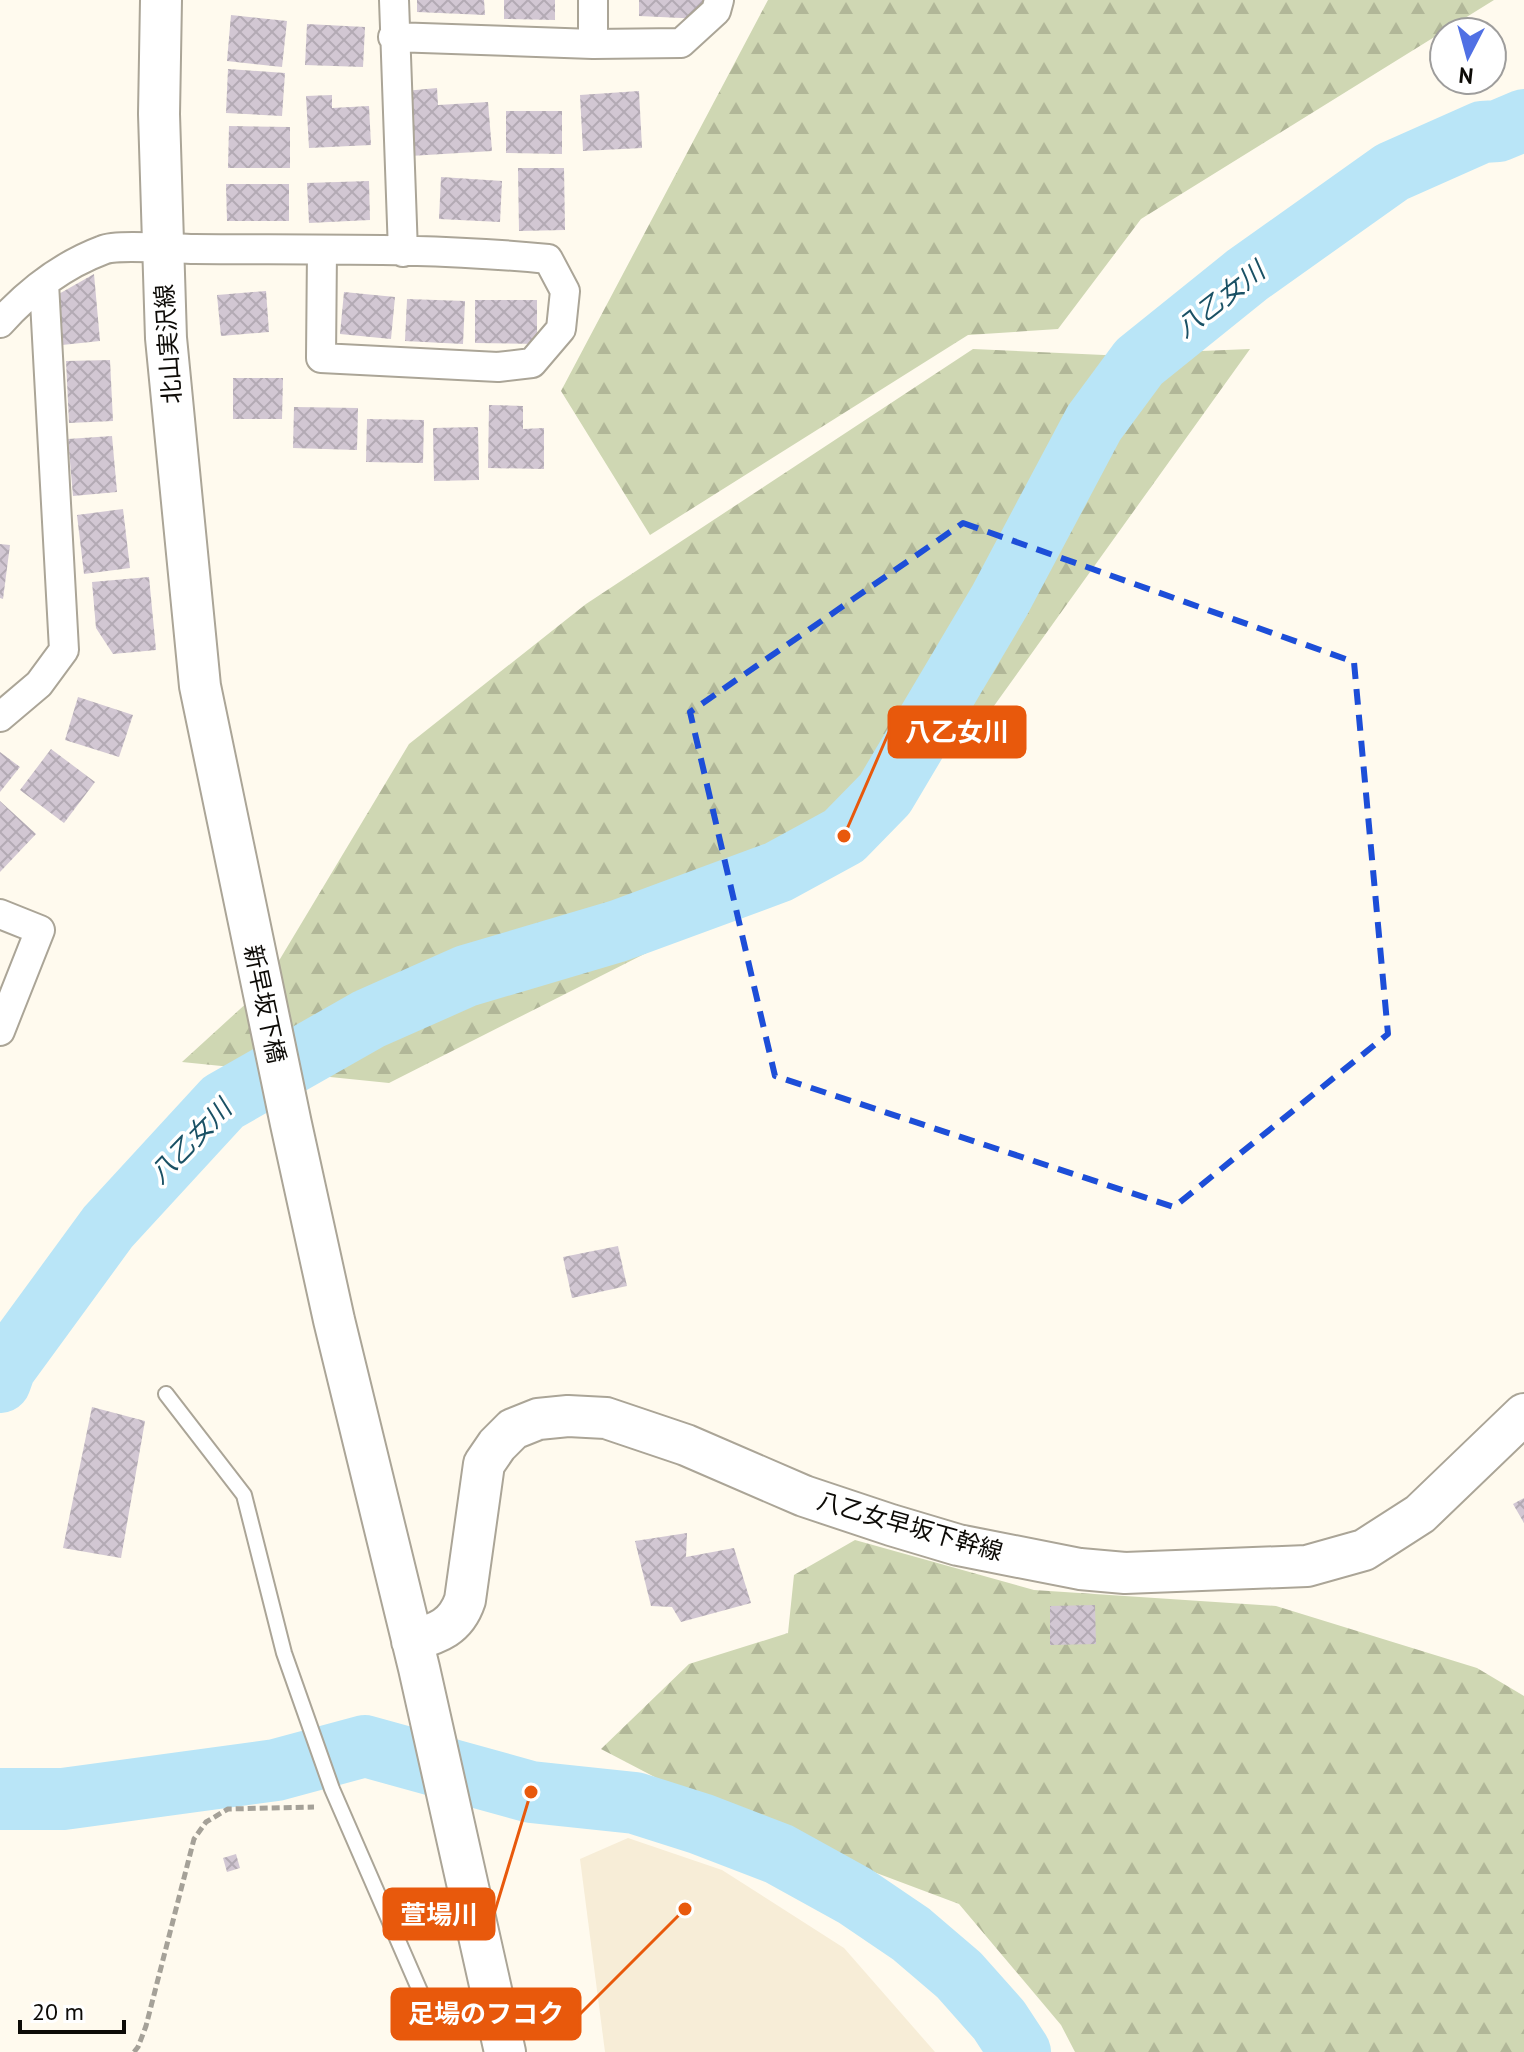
<svg xmlns="http://www.w3.org/2000/svg" width="1524" height="2052" viewBox="0 0 1524 2052" font-family="'PT Sans','Noto Sans JP',sans-serif">
	<style>
		.built { fill: #f7edd7 }
		.forest { fill: url(#forest-firs) }
		.lines { fill: none; stroke-linecap: round; stroke-linejoin: round }
		.river { stroke: #b9e5f7; stroke-width: 62 }
		.building { fill: url(#building-cross-hatch) }
		.lane-casing { stroke: #aba597; stroke-width: 18 }
		.street-casing { stroke: #aba597; stroke-width: 32 }
		.secondary-casing { stroke: #aba597; stroke-width: 44 }
		.path { stroke: #a5a198; stroke-width: 5; stroke-dasharray: 8 4; stroke-linecap: butt }
		.lane { stroke: #fff; stroke-width: 14 }
		.street { stroke: #fff; stroke-width: 28 }
		.secondary { stroke: #fff; stroke-width: 40 }
		.marked { fill: none; stroke: #1d4ed8; stroke-width: 6; stroke-dasharray: 16 10; stroke-linejoin: round }
		.labels { text-anchor: middle; dominant-baseline: central; stroke-width: 7; stroke-linejoin: round; paint-order: stroke }
		.street-label { font-size: 24px; fill: #0d0b07; stroke: #fff }
		.water-label { font-size: 26px; font-style: italic; fill: #1a5165; stroke: #fff }
		.leader { fill: none; stroke: #e8590c; stroke-width: 3 }
		.callout-dot { fill: #e8590c; stroke: #fff; stroke-width: 3 }
		.callout { fill: #e8590c; stroke: #e8590c; stroke-width: 3 }
		.callout-label { font-size: 26px; text-anchor: middle; font-weight: bold; fill: #fff }
	</style>
	<defs>
		<pattern id="forest-firs" width="22" height="20" patternUnits="userSpaceOnUse" patternTransform="scale(2)"><rect width="22" height="20" fill="#cfd7b3"/><path d="M5 1l3.5 6h-7zM16 11l3.5 6h-7z" fill="#b1b798"/></pattern>
		<pattern id="building-cross-hatch" width="8" height="8" patternUnits="userSpaceOnUse" patternTransform="scale(2)"><rect width="8" height="8" fill="#d2c7d3"/><path d="M0 0l8 8M0 8l8-8" fill="none" stroke="#b3aab4"/></pattern>
	</defs>
	<rect width="100%" height="100%" fill="#fffaee"/>
	<!-- built -->
	<path class="built" d="M628,1838L722,1870L844,1948L935,2052H605L580,1859Z"/>
	<!-- forest -->
	<path class="forest" d="M768,0H1494L1141,219L1058,329L968,335L650,535L561,391Z
		M973,349L1104,355L1250,349L981,724L672,940L389,1083L182,1062L262,989L409,744L586,604Z
		M855,1540L1034,1590L1276,1606L1477,1668L1524,1696V2052H1075L1061,2025L959,1904L741,1822L601,1749L689,1664L788,1633L794,1575Z"/>
	<g class="lines">
		<!-- river -->
		<path class="river" d="M0,1382L5,1368L108,1227L223,1102L369,1019L466,976L618,931L778,872L844,836L885,794L1000,600L1094,423L1139,362L1247,275L1392,172L1482,132L1498,131L1524,120
			M0,1799H63L276,1770L365,1746L531,1792L635,1803L701,1824L779,1854L855,1896L911,1934L959,1975L999,2020L1020,2052"/>
	</g>
	<!-- building -->
	<path class="building" d="M417,0H484L485,15L417,12Z
		M504,0H555V20L504,19Z
		M639,0H704L703,19L639,16Z
		M231,15L287,21L282,67L227,61Z
		M307,24L365,27L363,67L305,65Z
		M228,69L285,73L282,116L226,113Z
		M437,88L438,105L488,102L492,151L410,156L405,91Z
		M639,91L642,148L583,151L580,95Z
		M332,95V108L369,106L371,145L309,148L306,96Z
		M506,111H562V154L506,153Z
		M229,126L290,127V168H228Z
		M518,168H564L565,230L519,231Z
		M441,177L502,181L500,222L439,219Z
		M369,181L370,220L309,223L307,183Z
		M226,184H289V221H227Z
		M94,274L100,341L62,345L57,295Z
		M266,291L269,332L221,336L217,295Z
		M344,292L395,297L391,339L340,334Z
		M407,299L465,301L463,344L405,341Z
		M475,300H537V344L475,343Z
		M110,360L113,421L69,423L66,361Z
		M233,378H283L282,419H233Z
		M489,405L523,406V429L544,428V469L488,468Z
		M294,407L358,408L357,450L293,448Z
		M367,419L424,420L423,463L366,462Z
		M478,427L479,480L434,481L433,428Z
		M112,436L117,492L73,496L68,439Z
		M123,509L130,568L84,574L77,515Z
		M0,544L10,545L3,599L0,598Z
		M149,577L156,650L113,654L96,628L92,582Z
		M78,697L133,715L119,757L65,740Z
		M51,749L95,782L64,823L20,790Z
		M0,752L20,767L0,792Z
		M0,801L36,834L0,872Z
		M618,1246L627,1286L572,1298L563,1257Z
		M92,1407L145,1421L121,1558L63,1548Z
		M1524,1498V1523L1513,1504Z
		M687,1533L686,1557L734,1548L751,1603L681,1622L672,1607L651,1606L635,1541Z
		M1095,1605L1096,1644L1050,1645V1606Z
		M236,1854L240,1868L227,1872L223,1858Z"/>
	<g class="lines">
		<defs>
			<path id="lane" d="M166,1394L244,1495L284,1653L332,1789L430,2014L492,2002"/>
			<path id="street" d="M394,0L403,252
				M393,37L593,44L681,43L716,11L719,0
				M593,44V0
				M0,323C28,292 63,265 103,250C117,244 176,249 194,249C312,250 431,247 548,259L565,291L561,329L532,363L498,367L321,358L322,250
				M0,717L39,684L64,650L44,283
				M0,914L40,930L0,1031"/>
			<path id="secondary" d="M161,0L159,114L166,338L200,686L291,1124L334,1320L419,1668L505,2052
				M412,1641C438,1633 456,1627 465,1600L484,1464L497,1445L513,1429L538,1419L568,1416L606,1418L686,1445L804,1496L891,1525L958,1545L1080,1569L1125,1573L1307,1566L1364,1550L1420,1514L1524,1414"/>
		</defs>
		<!-- lane casing -->
		<use href="#lane" class="lane-casing"/>
		<!-- street casing -->
		<use href="#street" class="street-casing"/>
		<!-- secondary casing -->
		<use href="#secondary" class="secondary-casing"/>
		<!-- path -->
		<path class="path" d="M134,2052L138,2047L146,2026L194,1839L206,1822L228,1809L314,1807"/>
		<!-- lane -->
		<use href="#lane" class="lane"/>
		<!-- street -->
		<use href="#street" class="street"/>
		<!-- secondary -->
		<use href="#secondary" class="secondary"/>
	</g>
	<!-- marked area -->
	<path class="marked" d="M963,523L1354,662L1388,1034L1174,1207L775,1076L690,712Z"/>
	<g class="labels">
		<!-- street labels -->
		<g class="street-label">
			<text transform="translate(168 344) rotate(-94)">北山実沢線</text>
			<text transform="translate(265 1004) rotate(78)">新早坂下橋</text>
			<text transform="translate(910 1526) rotate(16)">八乙女早坂下幹線</text>
		</g>
		<!-- water labels -->
		<g class="water-label">
			<text transform="translate(1220 299) rotate(-38)">八乙女川</text>
			<text transform="translate(190 1141) rotate(-46)">八乙女川</text>
		</g>
	</g>
	<!-- callouts -->
	<path class="leader" d="M844 836L889 732M531 1792L494 1914M685 1909L580 2014"/>
	<g class="callout-dot">
		<circle cx="844" cy="836" r="8"/>
		<circle cx="531" cy="1792" r="8"/>
		<circle cx="685" cy="1909" r="8"/>
	</g>
	<g class="callout">
		<rect x="889" y="707" width="136" height="50" rx="8"/>
		<rect x="384" y="1889" width="110" height="50" rx="8"/>
		<rect x="392" y="1989" width="188" height="50" rx="8"/>
	</g>
	<g class="callout-label">
		<text x="957" y="741">八乙女川</text>
		<text x="439" y="1924">萱場川</text>
		<text x="486" y="2023">足場のフコク</text>
	</g>
	<!-- north arrow -->
	<g transform="translate(1468 56) rotate(186)"><circle r="38" fill="#ffffff" stroke="#9e9d9c" stroke-width="2"/>
	<path d="M0-6L14 30L0 20L-14 30Z" fill="#5070e4"/>
	<text y="-12" font-size="22" font-weight="bold" text-anchor="middle" fill="#0d0b07">N</text>
	</g>
	<!-- scale -->
	<path d="M20 2020v12h104v-12" fill="none" stroke="#0d0b07" stroke-width="4"/>
	<text x="32" y="2020" font-size="24" fill="#0d0b07" stroke="#ffffff" stroke-width="6" paint-order="stroke">20 m</text>
</svg>
